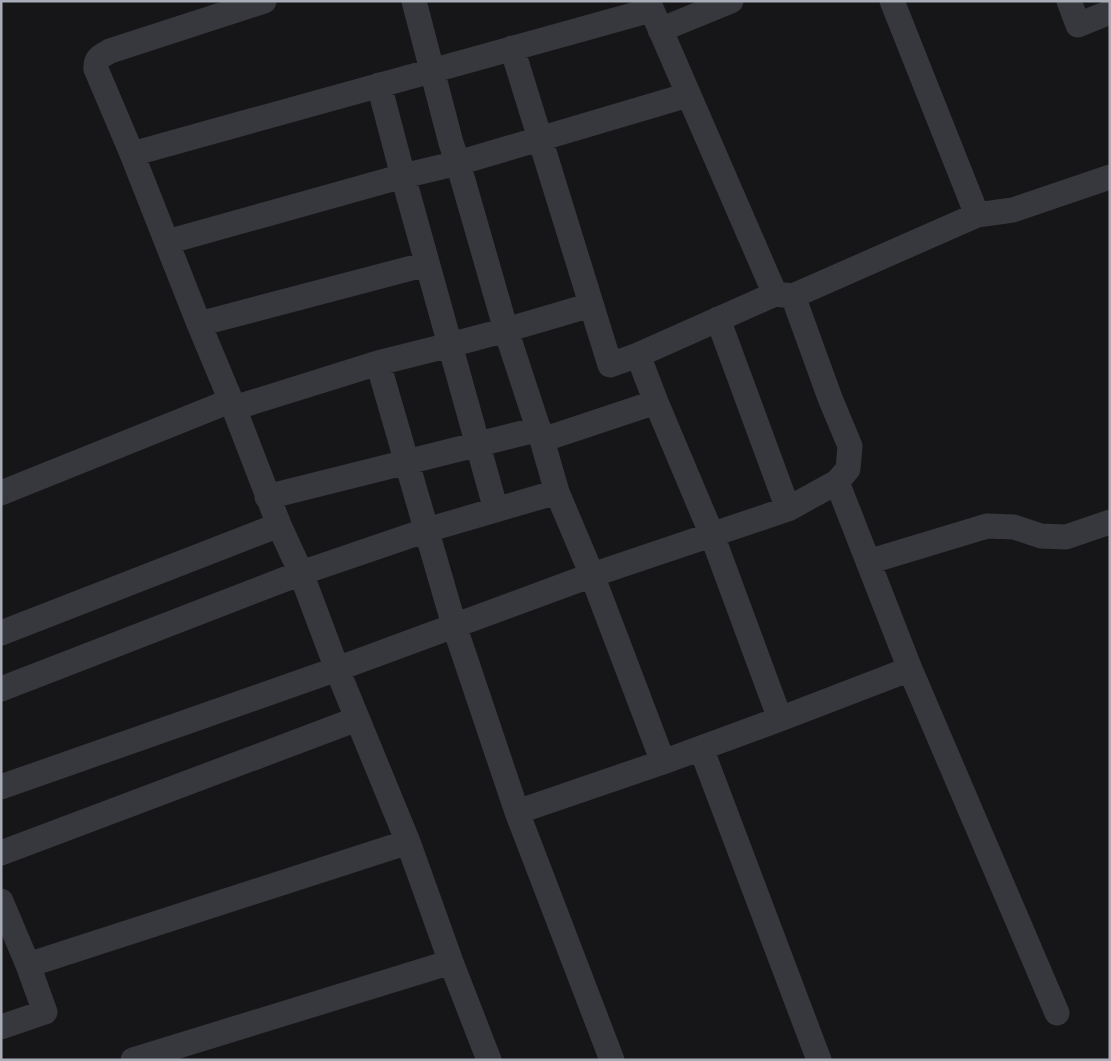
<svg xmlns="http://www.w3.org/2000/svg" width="1111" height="1061" viewBox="0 0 1111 1061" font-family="Ubuntu,sans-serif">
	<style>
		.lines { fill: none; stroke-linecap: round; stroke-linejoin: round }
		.street { stroke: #37383d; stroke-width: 25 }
	</style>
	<rect width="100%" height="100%" fill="#161618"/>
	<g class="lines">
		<!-- street -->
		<path class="street" d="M264,1L110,51C101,56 95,58 96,69L132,154L199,324L234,408L279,525L301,573L337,669L408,842L451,962L489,1060
			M648,1L775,294
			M892,1L977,215
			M1069,1L1078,25L1110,12
			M660,30L731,1
			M512,48L610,365L638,355L775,294L793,296L977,215L1013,210L1110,177
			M379,85L403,176L496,510
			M132,154L651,10
			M167,242L403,176L458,163L451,143L414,1
			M591,305L506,330L542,440L557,492L592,575L663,762
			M718,319L788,509
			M199,324L427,264
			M638,355L656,402L712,535L780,719
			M378,363L454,625L517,812L612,1060
			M234,408L378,363L450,345L506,330L458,163L688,95
			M542,440L656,402
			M837,482L910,669L1057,1013
			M1,493L230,401
			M267,497L539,429
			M868,562L987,526L1014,527L1041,536L1066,537L1110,522
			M1,633L279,525
			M1,689L301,573L427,530L557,492
			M701,748L819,1060
			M1,787L337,669L592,575L788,509L837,482L848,469L850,446L830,398L793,296
			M517,812L663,762L780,719L910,669
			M1,853L357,719
			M1,901L28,965L45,1012L1,1027
			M28,965L408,842
			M133,1060L451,962"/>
	</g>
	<!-- border -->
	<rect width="1111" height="1061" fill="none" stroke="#a8adb8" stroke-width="5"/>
</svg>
